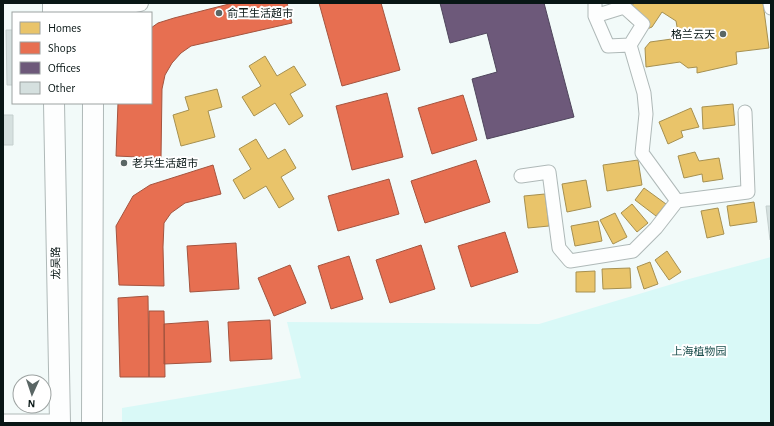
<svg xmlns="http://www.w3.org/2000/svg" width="774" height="426" viewBox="0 0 774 426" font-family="'Alegreya Sans','Noto Sans SC',sans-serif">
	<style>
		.green { fill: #d9f9f7 }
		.homes { fill: #e9c46a; stroke: #a69050 }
		.shops { fill: #e76f51; stroke: #a4543f }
		.offices { fill: #6d597a; stroke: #4f455c }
		.building { fill: #d5e0df; stroke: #c4cfce }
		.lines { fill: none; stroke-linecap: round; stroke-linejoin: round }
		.minor-casing { stroke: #afb9b8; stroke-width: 15 }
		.tertiary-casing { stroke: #afb9b8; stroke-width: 18 }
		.primary-casing { stroke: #afb9b8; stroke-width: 22 }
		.minor { stroke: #fdfefe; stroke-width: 13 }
		.tertiary { stroke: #fdfefe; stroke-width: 16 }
		.primary { stroke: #fdfefe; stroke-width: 20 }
		.poi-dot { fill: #5a6665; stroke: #fff; stroke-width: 1.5 }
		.labels { text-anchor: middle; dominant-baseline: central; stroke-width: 4; stroke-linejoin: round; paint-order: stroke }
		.poi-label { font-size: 11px; fill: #081615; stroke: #fff; text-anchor: start }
		.street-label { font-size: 11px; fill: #081615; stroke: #fff }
		.park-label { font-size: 11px; fill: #1b4e4c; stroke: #fff }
	</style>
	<rect width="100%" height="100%" fill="#f2faf9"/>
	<!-- green -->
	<path class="green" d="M771,257V423H122V408L301,378L287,322L539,324L689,279Z"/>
	<!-- homes -->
	<path class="homes" d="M634,3H763L769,48L736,52L737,64L697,73V67L688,68L680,62L646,67L645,48L650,42L679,38L676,21L662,12L652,27L642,31L628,20L627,12Z
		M265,56L277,76L294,66L306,85L290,94L303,116L289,125L275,103L254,116L242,97L261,86L249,66Z
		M217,89L222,107L208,111L215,137L181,146L173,115L189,110L185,97Z
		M733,104L735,125L703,129L702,107Z
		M691,108L699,127L681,131L683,137L668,144L659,122Z
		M256,139L268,159L285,149L296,168L281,177L294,199L279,208L266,186L244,199L233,180L251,169L239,149Z
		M695,152L699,161L719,158L723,179L703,182L702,174L684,178L678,156Z
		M638,160L642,185L607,191L603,165Z
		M586,180L591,207L567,212L562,184Z
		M644,188L666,204L656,216L635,200Z
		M545,194L549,226L528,228L524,196Z
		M754,202L757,222L730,226L727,206Z
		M632,204L648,223L637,232L621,213Z
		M718,208L724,234L707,238L701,211Z
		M615,213L627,237L613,244L600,220Z
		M598,221L602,241L575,246L571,226Z
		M667,251L681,272L669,280L655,260Z
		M650,262L658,284L644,289L637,267Z
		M630,268L631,288L603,289L602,269Z
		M595,271V292H576V272Z"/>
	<!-- shops -->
	<path class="shops" d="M233,3H287L292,23L191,46L181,53L172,63L165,75L162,89L161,158L116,156L118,103H151V28L158,23L174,18Z
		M319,3H381L400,70L342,86Z
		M387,93L403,157L352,170L336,106Z
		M463,95L477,140L432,154L418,108Z
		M476,160L490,202L425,223L411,181Z
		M213,165L221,194L185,203L171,213L164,223L163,247L164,286L119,285L116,226L133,196L150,185Z
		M389,179L399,214L338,231L328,196Z
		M505,232L518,272L471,287L458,246Z
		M236,243L239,289L190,292L187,246Z
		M421,245L435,289L390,303L376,260Z
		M349,256L363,299L331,309L318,266Z
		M290,265L306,303L274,316L258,278Z
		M148,296L149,377H120L118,298Z
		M149,311H164L165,377H149Z
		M270,320L272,359L230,361L228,322Z
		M208,321L211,362L164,364V324Z"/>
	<!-- offices -->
	<path class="offices" d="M440,3H544L574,117L487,139L472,79L497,72L487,33L450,43Z"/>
	<!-- building -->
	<path class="building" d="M6,30H13V85H7Z
		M3,115H13V145H3Z
		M766,206H771V240H770Z"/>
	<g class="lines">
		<defs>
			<path id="minor" d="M770,3L771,8
				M595,16L624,7L643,24L630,45L608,46L595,16V3
				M521,176L549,172L559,248L570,261L633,251L656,228L677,201L642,153L646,114L644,93L630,45
				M677,201L748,192L745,112
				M3,421H60"/>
			<path id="tertiary" d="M53,8C82,9 111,10 140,3"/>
			<path id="primary" d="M94,3V13
				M53,13V3
				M54,103L60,423
				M92,423L93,103"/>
		</defs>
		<!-- minor casing -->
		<use href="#minor" class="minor-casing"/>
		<!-- tertiary casing -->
		<use href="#tertiary" class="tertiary-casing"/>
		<!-- primary casing -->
		<use href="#primary" class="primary-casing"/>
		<!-- minor -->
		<use href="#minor" class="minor"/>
		<!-- tertiary -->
		<use href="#tertiary" class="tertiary"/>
		<!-- primary -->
		<use href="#primary" class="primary"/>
	</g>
	<!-- markers -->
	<g class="poi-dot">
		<circle cx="219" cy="13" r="4"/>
		<circle cx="723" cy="34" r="4"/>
		<circle cx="124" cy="163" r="4"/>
	</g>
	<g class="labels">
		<!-- poi labels -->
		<g class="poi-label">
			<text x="227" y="13">俞王生活超市</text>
			<text x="715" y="34" text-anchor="end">格兰云天</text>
			<text x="132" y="163">老兵生活超市</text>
		</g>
		<!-- street labels -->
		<g class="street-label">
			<text transform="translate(56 263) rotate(-91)">龙吴路</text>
		</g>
		<!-- park labels -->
		<g class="park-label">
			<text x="699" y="351">上海植物园</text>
		</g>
	</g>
	<!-- border -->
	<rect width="774" height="426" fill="none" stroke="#081615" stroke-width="8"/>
	<!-- legend -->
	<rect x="12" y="12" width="140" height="92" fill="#ffffff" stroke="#9ca2a1"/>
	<rect x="20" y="22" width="20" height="12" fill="#e9c46a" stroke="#9ca2a1"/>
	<text x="48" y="32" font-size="12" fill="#081615">Homes</text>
	<rect x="20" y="42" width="20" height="12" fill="#e76f51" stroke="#9ca2a1"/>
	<text x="48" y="52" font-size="12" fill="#081615">Shops</text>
	<rect x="20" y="62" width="20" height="12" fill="#6d597a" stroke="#9ca2a1"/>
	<text x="48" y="72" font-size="12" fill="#081615">Offices</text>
	<rect x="20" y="82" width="20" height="12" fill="#d5e0df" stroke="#9ca2a1"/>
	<text x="48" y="92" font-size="12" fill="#081615">Other</text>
	<!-- north arrow -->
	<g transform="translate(32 394) rotate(183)"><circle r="19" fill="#ffffff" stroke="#9ca2a1"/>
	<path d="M0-3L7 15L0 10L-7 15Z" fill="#5a6665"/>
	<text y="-6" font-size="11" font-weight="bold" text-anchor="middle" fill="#081615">N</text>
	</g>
</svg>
